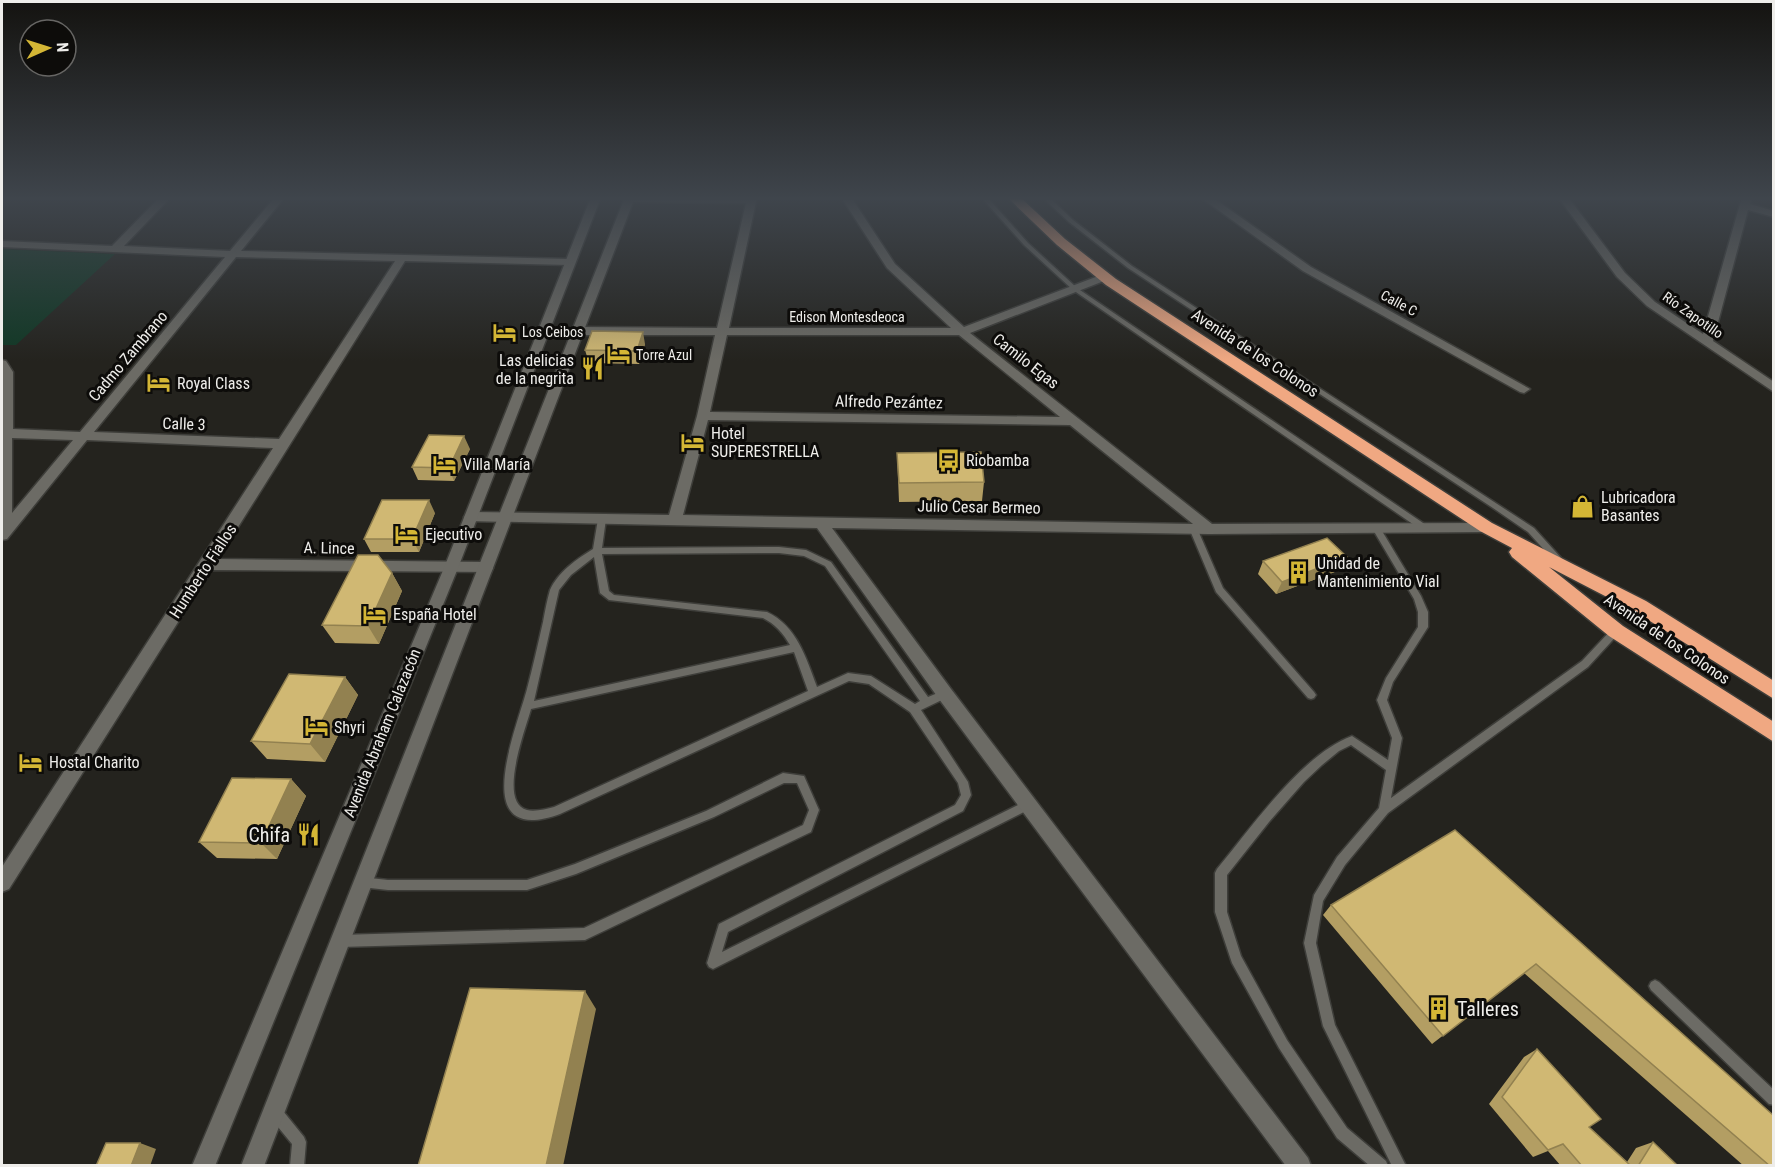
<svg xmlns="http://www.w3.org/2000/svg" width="1775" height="1167" viewBox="0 0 1775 1167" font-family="'Roboto Condensed',sans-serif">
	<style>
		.green { fill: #113825 }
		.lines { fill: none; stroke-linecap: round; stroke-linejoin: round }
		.lane-casing { stroke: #3e3e3a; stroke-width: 3 }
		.street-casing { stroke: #3e3e3a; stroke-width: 3 }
		.secondary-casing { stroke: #3e3e3a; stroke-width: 3 }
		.highway-casing { stroke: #3e3e3a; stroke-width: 3 }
		.lane { fill: #6c6b65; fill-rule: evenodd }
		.street { fill: #6c6b65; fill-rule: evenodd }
		.secondary { fill: #6c6b65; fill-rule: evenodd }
		.highway { fill: #f0a882; fill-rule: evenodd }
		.wall { fill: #b39e63 }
		.shaded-wall { fill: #928150 }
		.building { fill: #d0b873; stroke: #928150; stroke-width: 1.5 }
		.labels { text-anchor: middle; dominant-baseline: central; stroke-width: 6; stroke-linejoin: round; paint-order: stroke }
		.far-street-label { font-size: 14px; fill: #eeedea; stroke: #0d0c0a }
		.far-poi-label { font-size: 14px; fill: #eeedea; stroke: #0d0c0a; text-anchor: start }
		.street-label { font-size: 16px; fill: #eeedea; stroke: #0d0c0a }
		.poi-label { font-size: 16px; fill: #eeedea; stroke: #0d0c0a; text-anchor: start }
		.near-poi-label { font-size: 20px; fill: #eeedea; stroke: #0d0c0a; text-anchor: end }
	</style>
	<rect width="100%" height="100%" fill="#24231e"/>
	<!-- green -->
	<path class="green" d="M2,249L115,254L16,345H2Z"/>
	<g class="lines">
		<defs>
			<path id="lane" d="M981,197H987L1028,243L1077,288L1426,525L1427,527L1426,529H1420L1073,290L1024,245Z
				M1042,197H1049L1073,220L1132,266L1534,528L1563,560L1564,562L1563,564H1557L1528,532L1493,508L1128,268L1069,222Z
				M602,516L606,519L602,548L779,547L806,550L831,562L928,697L945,690L948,691L950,694L948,697L921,710L968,782L971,795L963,811L728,932L722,952L1026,801L1030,799L1034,801L1035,804L1034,807L717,967L713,969L709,967L707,963L719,924L955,805L961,795L958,783L910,712L869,684L849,681L560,814C466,848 517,728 527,689C533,666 538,644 543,622C545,611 547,600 550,590C558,572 577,559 593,549L598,519ZM779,553L804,556L825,566L920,701L915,704L871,676L848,673L817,687C806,658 797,626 767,612L614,595L609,591L602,554ZM594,557L600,593L609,600L763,618C775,624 783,633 790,645L534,701L559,590L571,575ZM794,652L808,691L554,807C546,809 535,812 527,810C497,802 526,728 531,709Z
				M1193,525L1197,528L1223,588L1314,692L1316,695L1314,698L1311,699L1308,698L1216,592L1189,528Z
				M1376,525L1379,526L1421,596L1428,612V627L1393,682L1387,700L1402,738L1391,798L1582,661L1613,628H1619L1621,631L1588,667L1388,813L1345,865L1323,901L1316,943L1335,1025L1406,1166H1392L1323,1026L1304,943L1314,895L1337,857L1379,808L1386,770L1351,745L1339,751L1322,765L1304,782L1269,822L1227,875V912L1241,956L1287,1040L1347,1128L1386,1161L1388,1166H1370L1337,1138L1279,1048L1232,963L1215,912V873L1217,869C1252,827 1301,755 1352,736L1388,760L1392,738L1377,700L1386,678L1418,627V612L1414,599L1372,528Z
				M783,773L804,776L819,810L811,832L585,940L340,947L336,945L334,941L336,937L340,935L584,928L803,825L809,810L797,783H784L714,817L576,874L527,890H388L361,887L357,886L355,882L357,878L361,877L388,880H527L575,864L706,811Z
				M1655,980L1659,982L1774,1090V1105L1769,1104L1651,990L1649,986L1651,982Z
				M274,1104L279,1106L304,1137L306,1142L304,1166H290L292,1144L269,1116L267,1111L269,1106Z"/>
			<path id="street" d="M160,197H171L124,246L230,251L275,197H285L241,251L569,259L574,262L569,265L405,261L218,559L486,562L491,564L493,568L491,572L211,570L9,889L2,892V867L273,448L87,440L7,539L2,540V360L6,361L13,372V429L80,432L225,257L2,247V241L112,246ZM236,257L395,261L279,439L94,432ZM12,438L73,440L12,513Z
				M626,197H757L729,328H951L887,268L841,197H851L895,264L964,327L1101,275H1109V279L970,333L1212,524L1491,523L1493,527L1491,531L1486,532L1209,534L832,528L951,689L1308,1158L1311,1166H1286L939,699L817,528L466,521L464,517L471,512L669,515L697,416L715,335H579L573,331L579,327L717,328L746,203L630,202L626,201ZM727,335H959L1060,417L710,412ZM708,420L1070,425L1193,524L683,515Z
				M1200,197H1212L1311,267L1530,389L1524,393L1520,392L1303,271Z
				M1558,197H1568L1625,273L1655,302L1703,334L1742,197H1752L1750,204L1774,211V217L1748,210L1713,341L1774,382V392L1647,306L1617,277Z"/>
			<path id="secondary" d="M591,197H601L458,568L215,1166H192L444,568Z
				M625,197H635L264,1166H241Z"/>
			<path id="highway" d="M1007,197H1020L1065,239L1116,279L1492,523L1646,601L1774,681V699L1634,611L1549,567L1623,626L1774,722V742L1609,636L1512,557L1509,552L1512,548L1480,531L1106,285L1057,245Z"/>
		</defs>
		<!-- lane casing -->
		<use href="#lane" class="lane-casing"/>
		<!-- street casing -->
		<use href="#street" class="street-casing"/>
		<!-- secondary casing -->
		<use href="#secondary" class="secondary-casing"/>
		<!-- highway casing -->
		<use href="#highway" class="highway-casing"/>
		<!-- lane -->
		<use href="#lane" class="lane"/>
		<!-- street -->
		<use href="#street" class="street"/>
		<!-- secondary -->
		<use href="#secondary" class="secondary"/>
		<!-- highway -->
		<use href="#highway" class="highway"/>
	</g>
	<!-- wall -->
	<path class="wall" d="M645,344L639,364L589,363L585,350Z
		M470,449L454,481L418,480L412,467Z
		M897,453L984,482L982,501L899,502Z
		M435,513L419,552H371L364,539Z
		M1263,561L1340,570L1276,594L1258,574Z
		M392,573L402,591L379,644L335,643L322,625Z
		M345,677L358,695L325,762L267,759L251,741Z
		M291,779L306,796L277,859L217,858L199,842Z
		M1455,830L1773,1166H1744L1524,973L1432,1044L1323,915L1331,905Z
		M1537,1049L1589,1127L1627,1162L1636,1148L1653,1142L1678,1166H1561L1548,1151L1533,1157L1489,1104L1524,1057Z"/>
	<!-- shaded-wall -->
	<path class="shaded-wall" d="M643,332L645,344L639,364L637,351Z
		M464,436L470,449L454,481L449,468Z
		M429,500L435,513L419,552L412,539Z
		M1347,557L1340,570L1276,594L1282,582Z
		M392,573L402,591L379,644L368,626Z
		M345,677L358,695L325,762L310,744Z
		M291,779L306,796L277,859L261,843Z
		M585,991L596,1009L563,1166H546Z
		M140,1143L156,1149L150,1166H131Z"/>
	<!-- building -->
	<path class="building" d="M592,331L643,332L637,351L585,350Z
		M429,435L464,436L449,468L412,467Z
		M981,452L984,482L899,483L897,453Z
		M382,500H429L412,539H364Z
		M1327,538L1347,557L1282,582L1263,561Z
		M358,555H378L392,573L368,626L322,625Z
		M289,674L345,677L310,744L251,741Z
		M232,778L291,779L261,843L199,842Z
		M1455,830L1773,1115V1166H1770L1536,964L1443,1036L1331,905Z
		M470,988L585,991L546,1166H418Z
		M1537,1049L1601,1119L1589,1127L1631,1166H1582L1563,1144L1548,1150L1502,1097Z
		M1653,1142L1678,1166H1638Z
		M106,1143H140L131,1166H96Z"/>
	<!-- sky -->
	<linearGradient id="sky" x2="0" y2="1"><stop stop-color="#141310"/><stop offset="0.55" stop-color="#3f454c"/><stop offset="1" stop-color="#3f454c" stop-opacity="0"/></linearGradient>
	<rect width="1775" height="361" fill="url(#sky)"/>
	<!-- icons -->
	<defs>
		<symbol id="hotel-bare" viewBox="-9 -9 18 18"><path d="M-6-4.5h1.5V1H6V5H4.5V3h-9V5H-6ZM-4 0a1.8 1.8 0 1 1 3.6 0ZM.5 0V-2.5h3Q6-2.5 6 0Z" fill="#d4b635" stroke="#0d0c0a" stroke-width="2.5" paint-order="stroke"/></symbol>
		<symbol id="restaurant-bare" viewBox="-9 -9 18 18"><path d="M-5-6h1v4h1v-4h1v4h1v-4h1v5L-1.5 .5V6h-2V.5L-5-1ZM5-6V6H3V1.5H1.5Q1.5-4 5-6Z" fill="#d4b635" stroke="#0d0c0a" stroke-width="2.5" paint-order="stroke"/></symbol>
		<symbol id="bus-bare" viewBox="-9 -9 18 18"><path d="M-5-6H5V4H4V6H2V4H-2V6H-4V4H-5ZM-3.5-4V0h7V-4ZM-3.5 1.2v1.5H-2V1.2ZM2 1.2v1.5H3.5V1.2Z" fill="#d4b635" stroke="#0d0c0a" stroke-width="2.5" paint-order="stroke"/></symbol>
		<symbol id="shop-bare" viewBox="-9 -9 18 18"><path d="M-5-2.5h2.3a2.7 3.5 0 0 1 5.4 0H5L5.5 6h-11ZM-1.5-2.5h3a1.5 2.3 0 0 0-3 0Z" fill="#d4b635" stroke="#0d0c0a" stroke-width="2.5" paint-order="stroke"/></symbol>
		<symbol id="building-bare" viewBox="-9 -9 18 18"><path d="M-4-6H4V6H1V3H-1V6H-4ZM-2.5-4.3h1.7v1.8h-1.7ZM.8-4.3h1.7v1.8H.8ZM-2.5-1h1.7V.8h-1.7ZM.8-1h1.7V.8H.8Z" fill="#d4b635" stroke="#0d0c0a" stroke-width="2.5" paint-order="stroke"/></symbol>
	</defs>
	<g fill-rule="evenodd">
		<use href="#hotel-bare" x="488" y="316" width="33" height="33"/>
		<use href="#hotel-bare" x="602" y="338" width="33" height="33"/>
		<use href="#restaurant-bare" x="576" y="352" width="33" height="33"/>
		<use href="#hotel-bare" x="142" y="366" width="33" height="33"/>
		<use href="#hotel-bare" x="676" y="426" width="33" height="33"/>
		<use href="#bus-bare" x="932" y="444" width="33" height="33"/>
		<use href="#hotel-bare" x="428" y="448" width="33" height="33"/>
		<use href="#shop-bare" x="1566" y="490" width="33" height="33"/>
		<use href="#hotel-bare" x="390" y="518" width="33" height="33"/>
		<use href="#building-bare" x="1282" y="556" width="33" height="33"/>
		<use href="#hotel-bare" x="358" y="598" width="33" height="33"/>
		<use href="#hotel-bare" x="300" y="710" width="33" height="33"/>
		<use href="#hotel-bare" x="14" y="746" width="33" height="33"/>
		<use href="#restaurant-bare" x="292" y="818" width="33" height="33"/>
		<use href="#building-bare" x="1422" y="992" width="33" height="33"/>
	</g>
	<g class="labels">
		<!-- far-street labels -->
		<g class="far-street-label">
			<text transform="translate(1399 303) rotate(28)">Calle C</text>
			<text transform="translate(1693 315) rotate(35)">Río Zapotillo</text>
			<text x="847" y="317">Edison Montesdeoca</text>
		</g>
		<!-- far-poi labels -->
		<g class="far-poi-label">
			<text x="522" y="332">Los Ceibos</text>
			<text x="636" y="355">Torre Azul</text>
		</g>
		<!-- street labels -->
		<g class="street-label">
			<text transform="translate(1255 353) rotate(33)">Avenida de los Colonos</text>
			<text transform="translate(128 356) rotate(-50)">Cadmo Zambrano</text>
			<text transform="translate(1026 361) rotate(38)">Camilo Egas</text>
			<text transform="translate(889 402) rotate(1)">Alfredo Pezántez</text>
			<text transform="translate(184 424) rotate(2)">Calle 3</text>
			<text transform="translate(979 507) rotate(1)">Julio Cesar Bermeo</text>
			<text transform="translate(329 548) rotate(1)">A. Lince</text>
			<text transform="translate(203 571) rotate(-57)">Humberto Fiallos</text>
			<text transform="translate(1667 639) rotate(34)">Avenida de los Colonos</text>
			<text transform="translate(382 733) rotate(-68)">Avenida Abraham Calazacón</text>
		</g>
		<!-- poi labels -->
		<g class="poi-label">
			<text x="574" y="360" text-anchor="end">Las delicias<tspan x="574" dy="18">de la negrita</tspan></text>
			<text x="177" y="383">Royal Class</text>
			<text x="711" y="433">Hotel<tspan x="711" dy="18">SUPERESTRELLA</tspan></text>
			<text x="966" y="460">Riobamba</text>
			<text x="463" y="464">Villa María</text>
			<text x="1601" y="497">Lubricadora<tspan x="1601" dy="18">Basantes</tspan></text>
			<text x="425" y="534">Ejecutivo</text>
			<text x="1317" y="563">Unidad de<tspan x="1317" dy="18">Mantenimiento Vial</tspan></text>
			<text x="393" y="614">España Hotel</text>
			<text x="334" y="727">Shyri</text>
			<text x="49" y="762">Hostal Charito</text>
		</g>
		<!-- near-poi labels -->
		<g class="near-poi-label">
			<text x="290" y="835">Chifa</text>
			<text x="1457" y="1009" text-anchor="start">Talleres</text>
		</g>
	</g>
	<!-- border -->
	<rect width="1775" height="1167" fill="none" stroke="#eeedea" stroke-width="6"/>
	<!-- north arrow -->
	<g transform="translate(48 48) rotate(87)"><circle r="28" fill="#0d0c0a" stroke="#676664" stroke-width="1.5"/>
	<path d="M0-4.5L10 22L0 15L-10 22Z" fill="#d4b635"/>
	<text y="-9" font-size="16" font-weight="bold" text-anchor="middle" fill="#eeedea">N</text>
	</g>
</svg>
